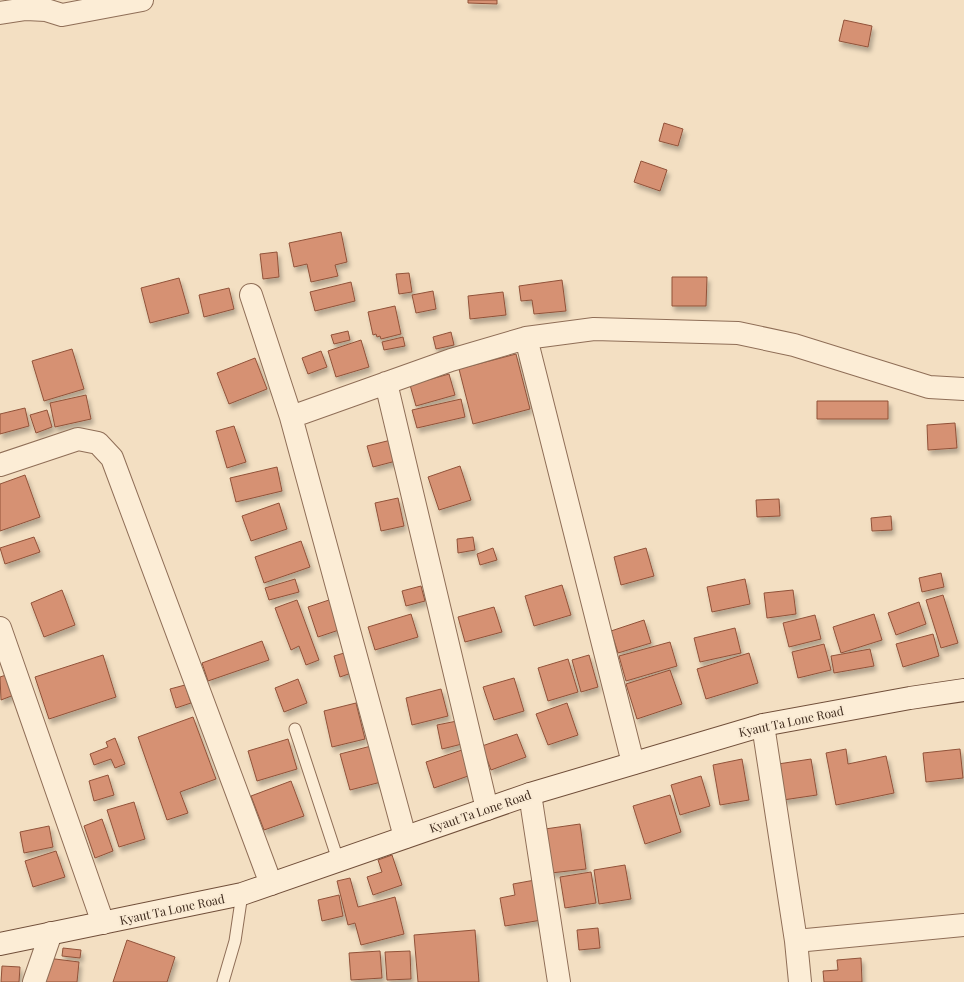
<svg xmlns="http://www.w3.org/2000/svg" width="964" height="982" viewBox="0 0 964 982" font-family="'Playfair Display',serif">
	<style>
		.building { fill: #d69173; stroke: #915239; filter: url(#shadow) }
		.lines { fill: none; stroke-linecap: round; stroke-linejoin: round }
		.lane-casing { stroke: #8f6e57; stroke-width: 13 }
		.street-casing { stroke: #8f6e57; stroke-width: 24 }
		.secondary-casing { stroke: #714f3a; stroke-width: 24 }
		.lane { stroke: #fcedd6; stroke-width: 11 }
		.street { stroke: #fcedd6; stroke-width: 22 }
		.secondary { stroke: #fcedd6; stroke-width: 22 }
		.labels { text-anchor: middle; dominant-baseline: central; stroke-width: 4; stroke-linejoin: round; paint-order: stroke }
		.street-label { font-size: 12px; fill: #3d291c; stroke: #f9ead3 }
	</style>
	<defs>
		<filter id="shadow"><feDropShadow dx="2.5" dy="4.5" stdDeviation="2" flood-color="#0004"/></filter>
	</defs>
	<rect width="100%" height="100%" fill="#f3dfc2"/>
	<!-- building -->
	<path class="building" d="M468,0H497V4L468,3Z
		M844,20L872,26L868,47L839,41Z
		M664,123L683,129L678,146L659,141Z
		M641,161L667,170L660,191L634,182Z
		M341,232L347,262L335,265L338,276L311,282L307,264L294,267L289,243Z
		M277,252L279,277L263,279L260,254Z
		M409,273L412,292L399,294L396,274Z
		M672,277H707L706,306H672Z
		M179,278L189,313L150,323L141,288Z
		M562,280L566,311L534,314L532,300L521,301L519,286Z
		M351,282L355,301L315,311L310,292Z
		M229,288L234,309L204,317L199,295Z
		M433,291L436,309L416,313L412,295Z
		M503,292L506,315L470,319L468,296Z
		M395,306L401,334L381,339L380,336L377,337L376,334L373,335L368,312Z
		M348,331L350,340L334,344L331,335Z
		M451,332L454,345L436,349L433,337Z
		M403,337L405,346L384,350L382,342Z
		M361,340L369,367L336,377L328,351Z
		M72,349L84,389L44,401L32,361Z
		M321,351L327,367L308,374L302,358Z
		M516,354L530,409L473,424L459,369Z
		M255,358L267,389L229,404L217,373Z
		M449,374L455,395L416,406L410,385Z
		M86,395L91,419L55,427L50,403Z
		M461,399L465,417L417,428L412,410Z
		M817,401H888V419H817Z
		M25,408L29,426L0,434V414Z
		M47,410L52,427L36,433L30,415Z
		M955,423L957,448L928,450L927,425Z
		M234,426L246,462L227,468L216,431Z
		M391,440L396,461L373,467L367,446Z
		M460,466L471,500L439,510L428,477Z
		M277,467L282,491L236,502L230,478Z
		M25,475L40,517L0,531V484Z
		M398,498L404,526L381,531L375,503Z
		M779,499L780,516L757,517L756,500Z
		M279,503L287,529L251,541L242,516Z
		M891,516L892,530L872,531L871,518Z
		M34,537L40,552L5,564L0,548Z
		M473,537L475,550L458,553L457,539Z
		M301,541L310,567L264,583L255,557Z
		M493,548L497,560L480,565L477,554Z
		M646,548L654,576L621,585L614,557Z
		M941,573L944,587L922,592L919,578Z
		M295,579L299,592L269,600L265,588Z
		M745,579L750,604L712,612L707,587Z
		M562,585L571,615L534,626L525,596Z
		M421,586L425,601L406,606L402,591Z
		M62,590L75,625L44,637L31,603Z
		M793,590L796,614L767,618L764,593Z
		M943,595L958,643L941,648L926,600Z
		M332,599L342,629L318,637L308,607Z
		M297,600L319,660L306,665L299,646L291,650L275,608Z
		M919,602L926,624L896,635L888,613Z
		M494,607L502,632L465,642L458,617Z
		M411,614L418,637L375,650L368,627Z
		M874,614L882,640L841,653L833,627Z
		M815,615L821,639L789,647L783,623Z
		M644,620L651,643L618,653L611,631Z
		M735,628L741,653L700,662L694,638Z
		M933,634L939,656L903,667L896,644Z
		M262,641L269,660L208,681L202,663Z
		M670,642L677,666L626,681L619,656Z
		M824,644L831,670L798,678L792,652Z
		M870,649L874,666L834,673L831,656Z
		M351,651L357,671L340,677L334,656Z
		M749,653L758,683L706,699L697,669Z
		M103,655L116,697L49,719L35,677Z
		M589,655L598,687L581,692L572,660Z
		M568,659L578,692L548,701L538,668Z
		M670,670L682,704L637,719L626,684Z
		M6,675L14,695L1,700L0,677Z
		M514,678L524,711L494,720L483,687Z
		M298,679L307,703L284,712L275,688Z
		M185,685L191,703L176,708L170,689Z
		M441,689L448,716L412,725L406,698Z
		M356,703L365,739L332,747L324,711Z
		M567,703L578,735L548,745L536,714Z
		M193,717L216,779L180,792L188,813L167,820L138,737Z
		M457,721L462,744L442,749L437,725Z
		M517,734L526,757L491,770L482,746Z
		M115,738L125,764L115,768L111,759L94,765L90,754L108,747L106,742Z
		M288,739L297,769L257,781L248,751Z
		M375,745L385,781L350,790L340,754Z
		M846,749L848,764L886,756L894,793L836,805L826,753Z
		M960,749L963,778L926,782L923,753Z
		M462,750L471,775L434,788L426,762Z
		M742,759L749,800L720,805L713,765Z
		M811,759L817,795L783,800L778,764Z
		M108,775L114,795L94,801L89,781Z
		M701,776L710,806L680,815L671,785Z
		M291,781L304,816L264,830L251,796Z
		M670,795L681,832L645,844L633,806Z
		M134,802L145,839L119,847L107,810Z
		M102,819L113,851L95,858L84,826Z
		M580,824L586,869L551,873L545,829Z
		M49,826L53,847L24,853L20,832Z
		M56,851L65,877L33,887L25,861Z
		M392,855L402,885L373,895L367,877L382,872L378,860Z
		M625,865L631,899L599,904L594,870Z
		M591,872L596,903L565,908L560,877Z
		M350,878L358,907L395,897L404,934L361,945L355,923L348,925L337,881Z
		M535,880L542,920L505,926L500,898L515,895L513,884Z
		M339,895L343,916L322,921L318,900Z
		M598,928L600,948L579,950L577,930Z
		M475,930L479,982H418L414,935Z
		M127,940L175,957L167,982H113Z
		M63,948L81,950L80,958L62,956Z
		M380,951L382,978L351,980L349,953Z
		M410,951L411,979L387,980L385,952Z
		M47,958L79,962L77,982H45Z
		M861,958L862,982H824L823,971L838,970L837,960Z
		M2,966L20,967L19,982H1Z"/>
	<g class="lines">
		<defs>
			<path id="lane" d="M295,729L338,860
				M223,982L235,941L242,894"/>
			<path id="street" d="M0,13L26,9L46,10L62,15L142,0
				M251,295L291,417L405,837
				M526,338L633,763
				M386,383L487,809
				M291,417L451,360L526,338L594,329L738,333L794,345L929,387L964,389
				M0,465L78,439L98,443L112,458L271,884
				M0,628L103,923
				M763,725L796,941L800,982
				M530,794L559,982
				M796,941L964,925
				M34,982L51,933"/>
			<path id="secondary" d="M0,944L242,894L530,794L763,725L910,698L964,690"/>
		</defs>
		<!-- lane casing -->
		<use href="#lane" class="lane-casing"/>
		<!-- street casing -->
		<use href="#street" class="street-casing"/>
		<!-- secondary casing -->
		<use href="#secondary" class="secondary-casing"/>
		<!-- lane -->
		<use href="#lane" class="lane"/>
		<!-- street -->
		<use href="#street" class="street"/>
		<!-- secondary -->
		<use href="#secondary" class="secondary"/>
	</g>
	<g class="labels">
		<!-- street labels -->
		<g class="street-label">
			<text transform="translate(791 721) rotate(-12)">Kyaut Ta Lone Road</text>
			<text transform="translate(480 811) rotate(-19)">Kyaut Ta Lone Road</text>
			<text transform="translate(172 909) rotate(-12)">Kyaut Ta Lone Road</text>
		</g>
	</g>
</svg>
